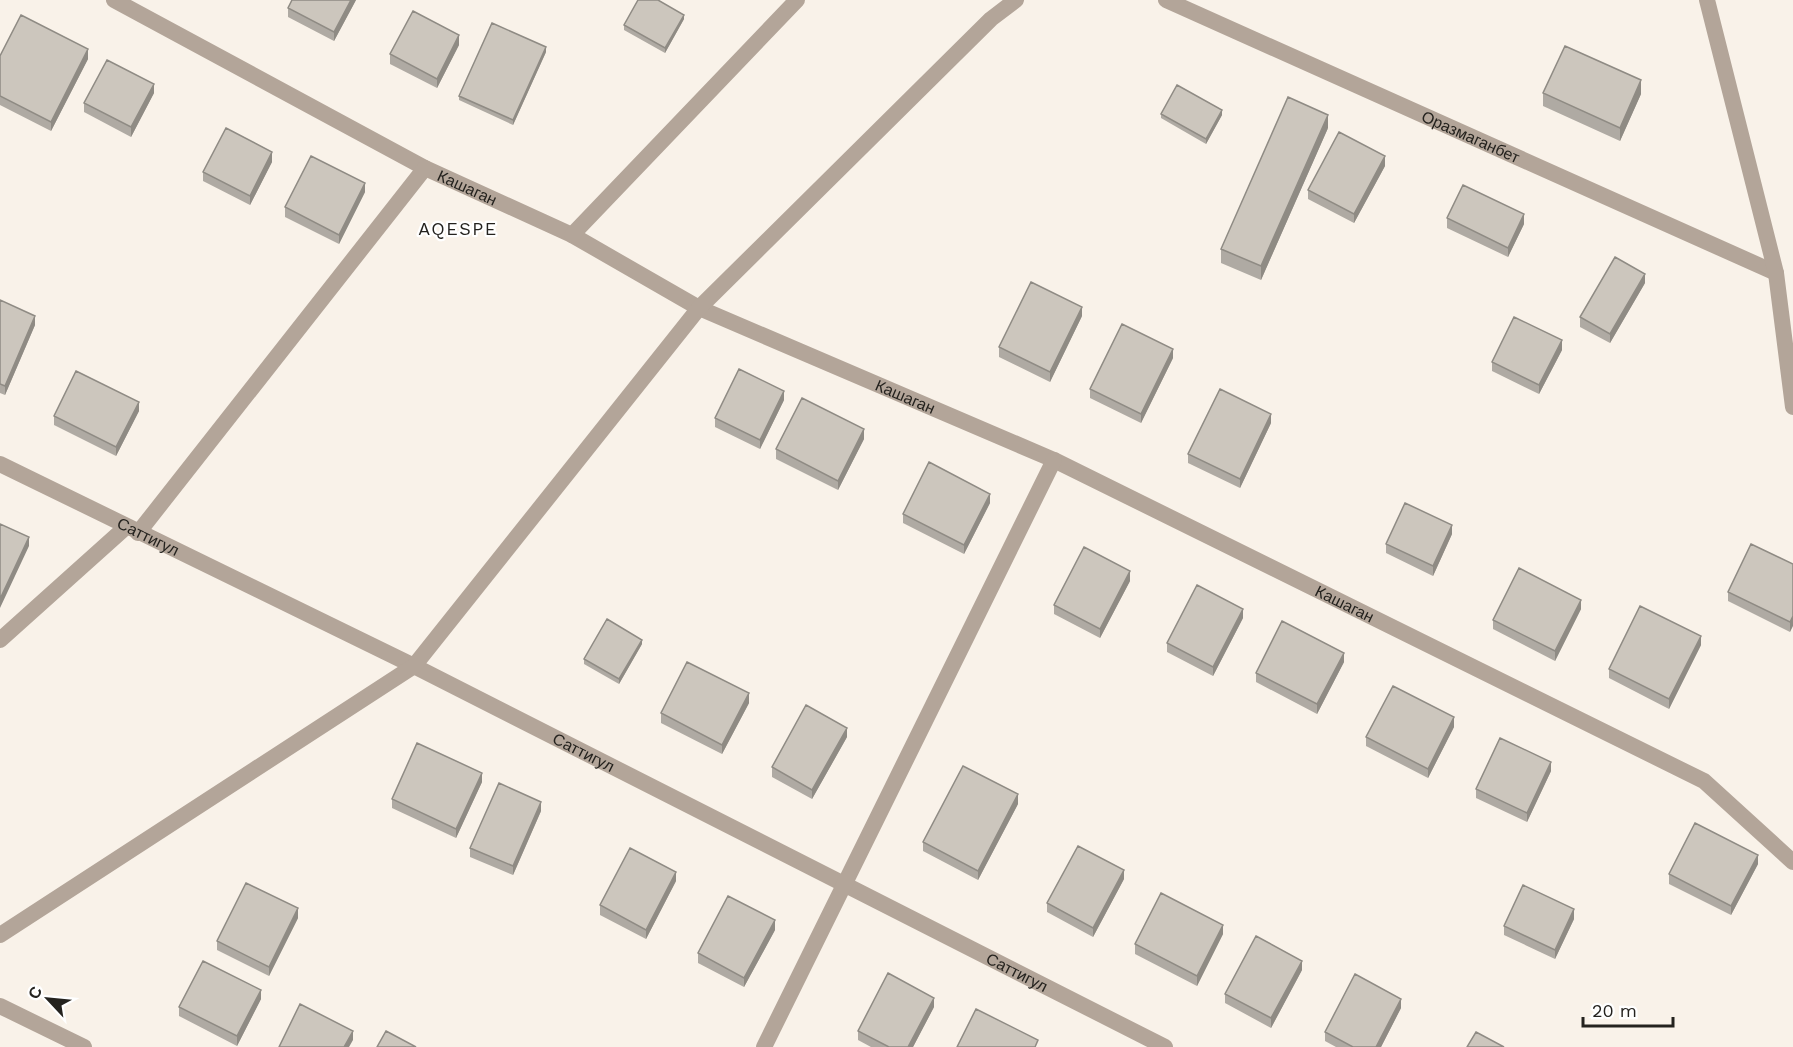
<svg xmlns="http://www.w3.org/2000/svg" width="1793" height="1047" viewBox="0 0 1793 1047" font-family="'Work Sans',sans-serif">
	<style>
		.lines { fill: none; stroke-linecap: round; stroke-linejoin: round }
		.minor { stroke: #b3a599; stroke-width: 16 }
		.wall { fill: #afaaa3 }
		.shaded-wall { fill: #8f8b84 }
		.building { fill: #ccc6bd; stroke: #8f8b84; stroke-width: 1.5 }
		.labels { text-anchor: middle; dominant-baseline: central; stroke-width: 4.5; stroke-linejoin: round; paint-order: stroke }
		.street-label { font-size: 16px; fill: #24221e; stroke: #fff }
		.neighbourhood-label { font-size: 18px; letter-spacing: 1.5px; fill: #24221e; stroke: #fff }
	</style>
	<rect width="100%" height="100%" fill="#f9f2e9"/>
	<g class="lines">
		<!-- minor -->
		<g class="minor">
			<path id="s1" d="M114,0L425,168L572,235L699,308L1054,460L1704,781L1793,862"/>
			<path id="s2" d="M1166,0L1776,273"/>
			<path d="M1707,0L1776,273L1793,407"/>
			<path d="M572,235L797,0"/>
			<path id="s3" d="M0,464L414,666L1165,1047"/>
			<path d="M138,533L425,168"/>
			<path d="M0,640L126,527"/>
			<path d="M0,935L414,666L699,308L991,19L1016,0"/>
			<path d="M0,1006L84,1047"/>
			<path d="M764,1047L1054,460"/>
		</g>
	</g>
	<!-- wall -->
	<path class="wall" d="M356,0L334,41L288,17V8Z
		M684,19L665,53L624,30V25Z
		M459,45L437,88L390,64V54Z
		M546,52L513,125L459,100V96Z
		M0,56L88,59L51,131L0,105Z
		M154,93L131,137L84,112V103Z
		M1543,93L1641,94L1620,141L1543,106Z
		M1161,114L1222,115L1206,144L1161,118Z
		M1328,128L1261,280L1221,263V249Z
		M272,162L250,205L203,181V172Z
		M1385,166L1354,223L1308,199V190Z
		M365,192L339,244L285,217V207Z
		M1447,218L1524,224L1508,257L1447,228Z
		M1645,283L1610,343L1580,327V317Z
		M0,300L35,325L5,395L0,393Z
		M1082,316L1050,382L999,357V347Z
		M1562,350L1539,394L1492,371V362Z
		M1173,358L1141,423L1090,398V389Z
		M784,400L760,449L715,427V418Z
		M139,411L116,456L54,425V416Z
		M1271,423L1240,488L1188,463V454Z
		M864,439L838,490L776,459V449Z
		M990,503L964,554L903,523V514Z
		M1452,534L1433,576L1386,553V544Z
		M1793,564L1790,632L1728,601V592Z
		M1130,581L1100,638L1054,614V605Z
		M1581,609L1555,661L1493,629V620Z
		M1243,618L1213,676L1167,652V643Z
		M642,644L619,684L584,664V659Z
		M1701,645L1669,709L1609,678V669Z
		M1344,662L1317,714L1256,682V673Z
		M749,703L722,754L661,723V713Z
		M1454,727L1428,778L1366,746V737Z
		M847,737L812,799L772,777V767Z
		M1551,771L1527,822L1476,798V789Z
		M482,782L456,838L392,808V799Z
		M1018,804L978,880L923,851V842Z
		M541,811L513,875L470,857V848Z
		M1758,864L1731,915L1669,884V874Z
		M1124,879L1093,937L1047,912V903Z
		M676,881L646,939L600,915V905Z
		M298,918L269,976L217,950V941Z
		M1574,919L1555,959L1504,935V926Z
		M775,930L744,987L698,963V953Z
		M1223,934L1197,986L1135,954V944Z
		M1302,970L1271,1028L1225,1003V994Z
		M261,999L237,1046L179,1016V1007Z
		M934,1007L913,1047H871L858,1040V1031Z
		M1401,1008L1381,1047H1336L1325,1041V1032Z"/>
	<!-- shaded-wall -->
	<path class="shaded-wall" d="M351,0H356L334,41V32Z
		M684,15V19L665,53V48Z
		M459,35V45L437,88V79Z
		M546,47V52L513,125V120Z
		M88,49V59L51,131V122Z
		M1641,80V94L1620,141V128Z
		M154,84V93L131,137V127Z
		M1222,110V115L1206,144V139Z
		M1328,115V128L1261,280V266Z
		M272,152V162L250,205V196Z
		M1385,156V166L1354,223V214Z
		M365,183V192L339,244V235Z
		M1524,214V224L1508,257V248Z
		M1645,274V283L1610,343V334Z
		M1082,307V316L1050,382V372Z
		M35,316V325L5,395V386Z
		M1562,340V350L1539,394V385Z
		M1173,349V358L1141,423V414Z
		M784,391V400L760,449V440Z
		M139,402V411L116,456V447Z
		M1271,414V423L1240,488V479Z
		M864,429V439L838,490V481Z
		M990,494V503L964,554V545Z
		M1452,525V534L1433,576V566Z
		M29,537V546L0,608V599Z
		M1130,571V581L1100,638V629Z
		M1581,600V609L1555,661V651Z
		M1243,609V618L1213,676V667Z
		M1793,616V626L1790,632V622Z
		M1701,636V645L1669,709V699Z
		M642,640V644L619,684V679Z
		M1344,653V662L1317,714V704Z
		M749,693V703L722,754V745Z
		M1454,717V727L1428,778V769Z
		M847,728V737L812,799V790Z
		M1551,762V771L1527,822V813Z
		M482,773V782L456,838V829Z
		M1018,794V804L978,880V871Z
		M541,802V811L513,875V866Z
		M1758,855V864L1731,915V906Z
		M1124,870V879L1093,937V928Z
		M676,872V881L646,939V930Z
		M298,908V918L269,976V967Z
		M1574,909V919L1555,959V950Z
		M775,920V930L744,987V978Z
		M1223,925V934L1197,986V976Z
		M1302,961V970L1271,1028V1018Z
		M261,990V999L237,1046V1036Z
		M934,998V1007L913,1047H908Z
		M1401,999V1008L1381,1047H1376Z
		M353,1031V1040L349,1047H344Z"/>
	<!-- building -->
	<path class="building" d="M292,0H351L334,32L288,8Z
		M638,0H658L684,15L665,48L624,25Z
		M413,11L459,35L437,79L390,54Z
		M21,15L88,49L51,122L0,96V56Z
		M492,23L546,47L513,120L459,96Z
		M1565,46L1641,80L1620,128L1543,93Z
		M107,60L154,84L131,127L84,103Z
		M1177,85L1222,110L1206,139L1161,114Z
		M1288,97L1328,115L1261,266L1221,249Z
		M226,128L272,152L250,196L203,172Z
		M1339,132L1385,156L1354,214L1308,190Z
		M311,156L365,183L339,235L285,207Z
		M1463,185L1524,214L1508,248L1447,218Z
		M1615,257L1645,274L1610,334L1580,317Z
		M1031,282L1082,307L1050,372L999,347Z
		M0,300L35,316L5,386L0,384Z
		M1514,317L1562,340L1539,385L1492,362Z
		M1122,324L1173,349L1141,414L1090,389Z
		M739,369L784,391L760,440L715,418Z
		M76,371L139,402L116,447L54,416Z
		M1220,389L1271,414L1240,479L1188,454Z
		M802,398L864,429L838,481L776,449Z
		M929,462L990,494L964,545L903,514Z
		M1405,503L1452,525L1433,566L1386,544Z
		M0,524L29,537L0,599Z
		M1751,544L1793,564V616L1790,622L1728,592Z
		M1084,547L1130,571L1100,629L1054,605Z
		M1519,568L1581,600L1555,651L1493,620Z
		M1197,585L1243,609L1213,667L1167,643Z
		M1640,606L1701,636L1669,699L1609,669Z
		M607,619L642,640L619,679L584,659Z
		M1282,621L1344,653L1317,704L1256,673Z
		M687,662L749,693L722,745L661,713Z
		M1393,686L1454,717L1428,769L1366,737Z
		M806,705L847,728L812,790L772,767Z
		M1500,738L1551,762L1527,813L1476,789Z
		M417,743L482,773L456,829L392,799Z
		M963,766L1018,794L978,871L923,842Z
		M499,783L541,802L513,866L470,848Z
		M1695,823L1758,855L1731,906L1669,874Z
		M1078,846L1124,870L1093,928L1047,903Z
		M630,848L676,872L646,930L600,905Z
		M246,883L298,908L269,967L217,941Z
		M1523,885L1574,909L1555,950L1504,926Z
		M1161,893L1223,925L1197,976L1135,944Z
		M728,896L775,920L744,978L698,953Z
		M1256,936L1302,961L1271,1018L1225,994Z
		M203,961L261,990L237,1036L179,1007Z
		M888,973L934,998L908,1047H889L858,1031Z
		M1355,974L1401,999L1376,1047H1353L1325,1032Z
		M300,1004L353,1031L344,1047H279Z
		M976,1009L1038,1040L1035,1047H957Z
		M386,1031L416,1047H377Z
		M1476,1032L1504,1047H1467Z"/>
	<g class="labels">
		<!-- street labels -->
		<g class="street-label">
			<text stroke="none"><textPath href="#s2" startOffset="334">Оразмаганбет</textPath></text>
			<text stroke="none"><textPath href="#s1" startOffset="400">Кашаган</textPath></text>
			<text stroke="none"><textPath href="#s1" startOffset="886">Кашаган</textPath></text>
			<text stroke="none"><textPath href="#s3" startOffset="165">Саттигул</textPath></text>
			<text stroke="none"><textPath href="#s1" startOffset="1372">Кашаган</textPath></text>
			<text stroke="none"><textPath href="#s3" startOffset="651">Саттигул</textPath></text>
			<text stroke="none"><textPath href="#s3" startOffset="1137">Саттигул</textPath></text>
		</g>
		<!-- neighbourhood labels -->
		<g class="neighbourhood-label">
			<text x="458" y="228">AQESPE</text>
		</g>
	</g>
	<!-- north arrow -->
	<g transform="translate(48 999) rotate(296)" stroke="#ffffff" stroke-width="4.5" paint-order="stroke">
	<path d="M0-4.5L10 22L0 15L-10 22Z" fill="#24221e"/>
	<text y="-9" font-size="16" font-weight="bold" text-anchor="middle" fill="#24221e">С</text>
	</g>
	<!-- scale -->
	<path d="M1583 1017v9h90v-9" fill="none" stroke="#24221e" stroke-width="3"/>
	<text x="1592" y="1017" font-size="18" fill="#24221e" stroke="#ffffff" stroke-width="4.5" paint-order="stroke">20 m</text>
</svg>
